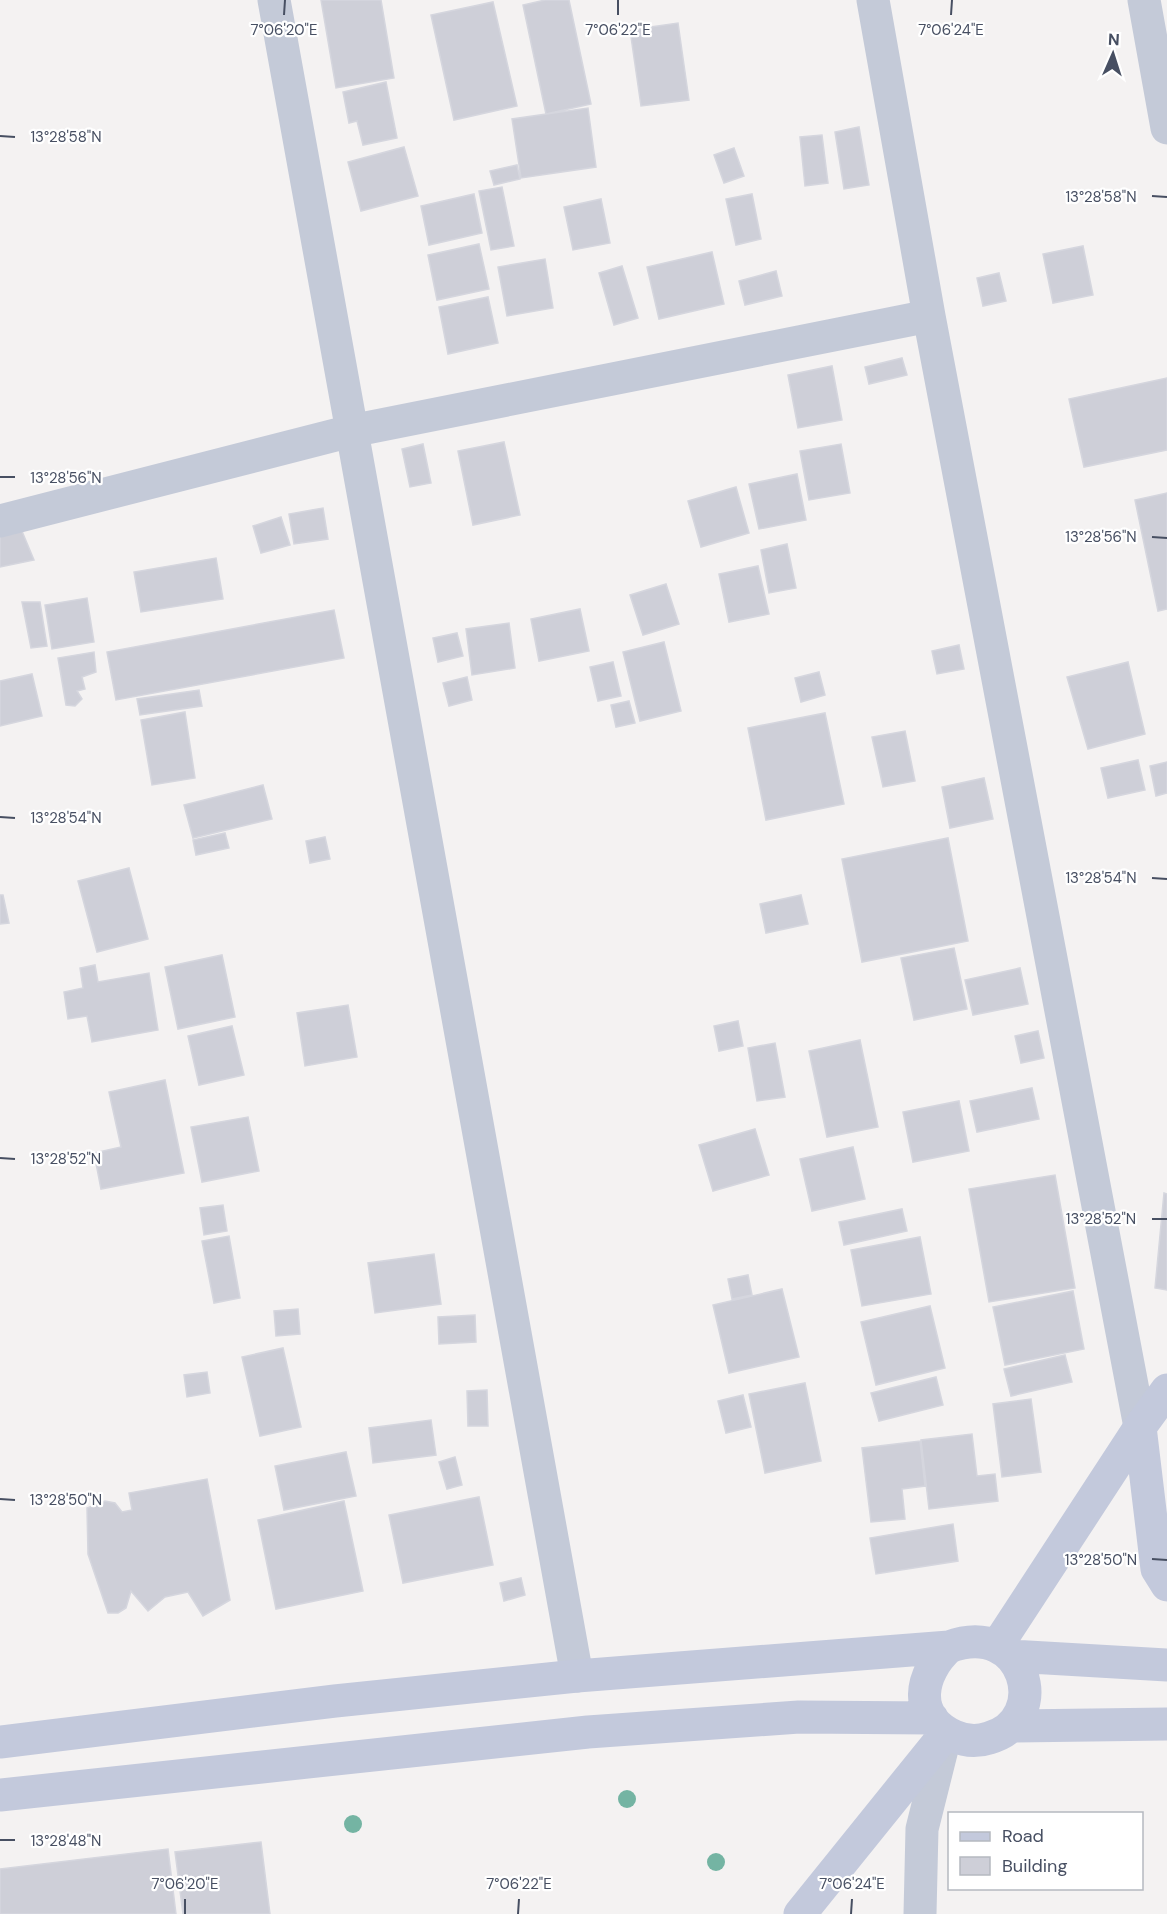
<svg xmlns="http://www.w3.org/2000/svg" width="1167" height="1914" viewBox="0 0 1167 1914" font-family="'DM Sans',sans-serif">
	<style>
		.building { fill: #cecfd8; stroke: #d5d6de; stroke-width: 1.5 }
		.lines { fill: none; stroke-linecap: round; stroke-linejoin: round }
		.street { stroke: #c4cad8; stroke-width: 33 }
		.secondary { stroke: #c3c9dc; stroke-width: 33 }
		.tree { fill: #74b4a3 }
		.ticks { fill: none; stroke: #474f62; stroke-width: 2 }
		.ticks-label { font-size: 15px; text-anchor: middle; fill: #474f62; stroke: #fff; stroke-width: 4.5; stroke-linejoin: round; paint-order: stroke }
	</style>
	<rect width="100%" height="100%" fill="#f4f2f2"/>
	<!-- building -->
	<path class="building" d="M321,0H381L394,78L336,88Z
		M545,0H569L591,104L546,114L523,5Z
		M493,2L517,106L454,120L431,15Z
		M678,23L689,100L641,106L630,30Z
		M386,82L397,138L363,145L357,121L349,123L343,92Z
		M588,108L596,167L521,178L512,119Z
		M859,127L869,185L844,189L835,132Z
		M822,135L828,183L805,186L800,137Z
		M404,147L418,196L361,211L348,162Z
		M734,148L744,176L724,183L714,155Z
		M517,165L520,179L494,185L490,171Z
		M502,187L514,246L491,250L479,191Z
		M474,194L482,233L429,245L421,206Z
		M752,194L761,239L736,245L726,199Z
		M601,199L610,243L573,250L564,207Z
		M479,244L489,289L437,300L428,255Z
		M1083,246L1093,295L1053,303L1043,254Z
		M712,252L724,304L659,319L647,267Z
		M545,259L553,308L507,316L498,267Z
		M622,266L638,318L614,325L599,273Z
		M776,271L782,296L745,305L739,281Z
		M999,273L1006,301L983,306L977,278Z
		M488,297L498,343L448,354L439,307Z
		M902,358L907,375L869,384L865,367Z
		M832,366L842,420L798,428L788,375Z
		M1167,378V450L1084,467L1069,399Z
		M504,442L520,515L473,525L458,451Z
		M423,444L431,483L410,487L402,449Z
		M841,444L850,493L809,500L800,451Z
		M797,474L806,520L759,529L749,484Z
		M736,487L749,533L701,547L688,501Z
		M1167,493V609L1158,611L1135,500Z
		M323,508L328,539L294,544L289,514Z
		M281,517L290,545L261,553L253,526Z
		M19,524L34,560L0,567V529Z
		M787,544L796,588L769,593L761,550Z
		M216,558L223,599L141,612L134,572Z
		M758,566L769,614L729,622L719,574Z
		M666,584L679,624L643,635L630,595Z
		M87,598L94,642L52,649L45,605Z
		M22,602H40L47,646L31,648Z
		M580,609L589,651L539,661L531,619Z
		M334,610L344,658L116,700L107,652Z
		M509,623L515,668L472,675L466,629Z
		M457,633L463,656L438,662L433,638Z
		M664,642L681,711L640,721L623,652Z
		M959,645L964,669L937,674L932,651Z
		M94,652L96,672L82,677L85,689L77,691L82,699L75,706L66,705L58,658Z
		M613,662L621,696L598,701L590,667Z
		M1128,662L1145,734L1088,749L1067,677Z
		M819,672L825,695L801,702L795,678Z
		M32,674L42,716L0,726V681Z
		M467,677L472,700L449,706L443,683Z
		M199,690L202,706L140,715L137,699Z
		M629,701L635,723L616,727L611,705Z
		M185,712L195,778L152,785L141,720Z
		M825,713L844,804L766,820L748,728Z
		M905,731L915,781L883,787L872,737Z
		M1138,760L1145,790L1108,798L1101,768Z
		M1167,762V793L1156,796L1150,766Z
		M984,778L993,819L950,828L942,787Z
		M263,785L272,819L193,838L184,805Z
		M225,833L229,848L196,855L193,840Z
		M325,837L330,859L310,863L306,841Z
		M948,838L968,941L862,962L842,859Z
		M129,868L148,939L97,952L78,881Z
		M0,895H3L9,923L0,924Z
		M801,895L808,924L766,933L760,904Z
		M954,948L967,1009L914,1020L901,958Z
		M222,955L235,1017L178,1029L165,967Z
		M95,965L98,982L149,973L158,1030L92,1042L87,1016L68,1019L64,992L83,988L80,968Z
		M1020,968L1028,1004L973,1015L965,980Z
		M348,1005L357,1057L305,1066L297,1013Z
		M738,1021L743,1046L719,1051L714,1026Z
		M232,1026L244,1075L199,1085L188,1036Z
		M1038,1031L1044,1058L1021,1063L1015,1036Z
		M860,1040L878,1127L827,1137L809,1051Z
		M775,1043L785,1097L757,1101L748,1048Z
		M165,1080L184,1173L101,1189L94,1153L121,1147L109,1092Z
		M1032,1088L1039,1119L977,1132L970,1101Z
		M959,1101L969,1151L913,1162L903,1112Z
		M248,1117L259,1171L202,1182L191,1127Z
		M755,1129L769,1175L713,1191L699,1145Z
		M853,1147L865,1199L812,1211L800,1159Z
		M1055,1175L1075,1288L989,1302L969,1189Z
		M1164,1193L1167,1194V1290L1155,1288Z
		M223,1205L227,1231L204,1235L200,1208Z
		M902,1209L907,1231L844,1245L839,1222Z
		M229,1236L240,1298L214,1303L202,1241Z
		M920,1237L931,1294L862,1306L851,1250Z
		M434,1254L441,1304L375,1313L368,1263Z
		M748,1275L752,1295L732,1299L728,1279Z
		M782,1289L799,1357L729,1373L713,1305Z
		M1073,1291L1084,1349L1005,1365L993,1307Z
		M930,1306L945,1368L876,1385L861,1322Z
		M298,1309L300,1334L276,1336L274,1311Z
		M475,1315L476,1342L439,1344L438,1317Z
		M283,1348L301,1427L260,1436L242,1357Z
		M1065,1355L1072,1382L1011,1396L1004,1369Z
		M207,1372L210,1393L187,1397L184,1375Z
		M936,1377L943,1405L879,1421L871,1393Z
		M805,1383L821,1461L765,1473L749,1394Z
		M487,1390L488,1426H468L467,1391Z
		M743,1395L751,1427L726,1433L718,1401Z
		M1031,1399L1041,1472L1002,1477L993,1404Z
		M431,1420L436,1455L373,1463L369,1428Z
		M972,1434L977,1476L995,1474L998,1501L929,1509L921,1440Z
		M920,1441L925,1486L902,1489L905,1519L871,1522L862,1448Z
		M346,1452L356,1496L284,1510L275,1466Z
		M455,1457L462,1485L447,1489L439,1462Z
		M207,1479L230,1600L203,1616L188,1592L165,1597L148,1611L131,1591L126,1608L118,1613H108L88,1554L87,1508L105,1501L115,1503L122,1512L132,1510L129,1493Z
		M479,1497L493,1565L403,1583L389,1515Z
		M344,1501L363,1591L276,1609L258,1520Z
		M953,1524L958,1561L876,1574L870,1538Z
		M521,1578L525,1595L504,1601L500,1583Z
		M261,1842L270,1914H183L175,1852Z
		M168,1849L176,1914H0V1869Z"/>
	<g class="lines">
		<!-- street -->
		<path class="street" d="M274,0L577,1676
			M873,0L929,316L1140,1427
			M1144,0L1167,128
			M0,521L351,431L929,316
			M920,1914L922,1829L946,1733"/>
		<!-- secondary -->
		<path class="secondary" d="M1140,1427L1157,1569L1167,1585
			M997,1646L1140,1427L1167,1390
			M1011,1656L1167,1665
			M1011,1726L1167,1724
			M0,1742L335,1701L577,1676L949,1647C1026,1618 1053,1720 989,1738C977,1742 965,1741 954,1736C911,1717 920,1673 949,1647
			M0,1795L588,1732L799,1717L932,1718
			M800,1914L946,1733"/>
	</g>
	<!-- trees -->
	<g class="tree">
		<circle cx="627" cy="1799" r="9"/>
		<circle cx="353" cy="1824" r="9"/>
		<circle cx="716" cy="1862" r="9"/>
	</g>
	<!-- ticks -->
	<path class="ticks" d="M284,15L285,0M618,15V0M951,15L952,0M0,136L15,137M1152,196L1167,197M0,477H15M1152,537L1167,538M0,817L15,818M1152,878L1167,879M0,1158L15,1159M1152,1219H1167M0,1499L15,1500M1152,1559L1167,1560M0,1840H15M185,1914V1899M518,1914L519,1899M851,1914L852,1899"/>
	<g class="ticks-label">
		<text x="284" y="35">7°06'20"E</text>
		<text x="618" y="35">7°06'22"E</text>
		<text x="951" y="35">7°06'24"E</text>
		<text x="66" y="142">13°28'58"N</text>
		<text x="1101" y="202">13°28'58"N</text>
		<text x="66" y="483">13°28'56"N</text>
		<text x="1101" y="542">13°28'56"N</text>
		<text x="66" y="823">13°28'54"N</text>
		<text x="1101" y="883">13°28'54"N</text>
		<text x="66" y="1164">13°28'52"N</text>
		<text x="1101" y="1224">13°28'52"N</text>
		<text x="66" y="1505">13°28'50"N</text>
		<text x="1101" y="1565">13°28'50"N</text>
		<text x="66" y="1846">13°28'48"N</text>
		<text x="185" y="1889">7°06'20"E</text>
		<text x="519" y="1889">7°06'22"E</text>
		<text x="852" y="1889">7°06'24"E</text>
	</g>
	<!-- legend -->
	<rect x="948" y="1812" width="195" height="78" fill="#ffffff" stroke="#b5b9c0" stroke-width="1.5"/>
	<rect x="960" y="1832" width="30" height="9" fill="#c3c9dc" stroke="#b5b9c0" stroke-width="1.5"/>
	<text x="1002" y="1842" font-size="18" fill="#474f62">Road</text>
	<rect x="960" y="1857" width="30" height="18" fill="#cecfd8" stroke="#b5b9c0" stroke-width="1.5"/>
	<text x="1002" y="1872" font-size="18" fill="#474f62">Building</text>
	<!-- north arrow -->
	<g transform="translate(1113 54) rotate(3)" stroke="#ffffff" stroke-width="4.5" paint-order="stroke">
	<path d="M0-4.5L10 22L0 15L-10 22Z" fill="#474f62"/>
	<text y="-9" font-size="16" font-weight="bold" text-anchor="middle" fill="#474f62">N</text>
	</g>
</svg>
